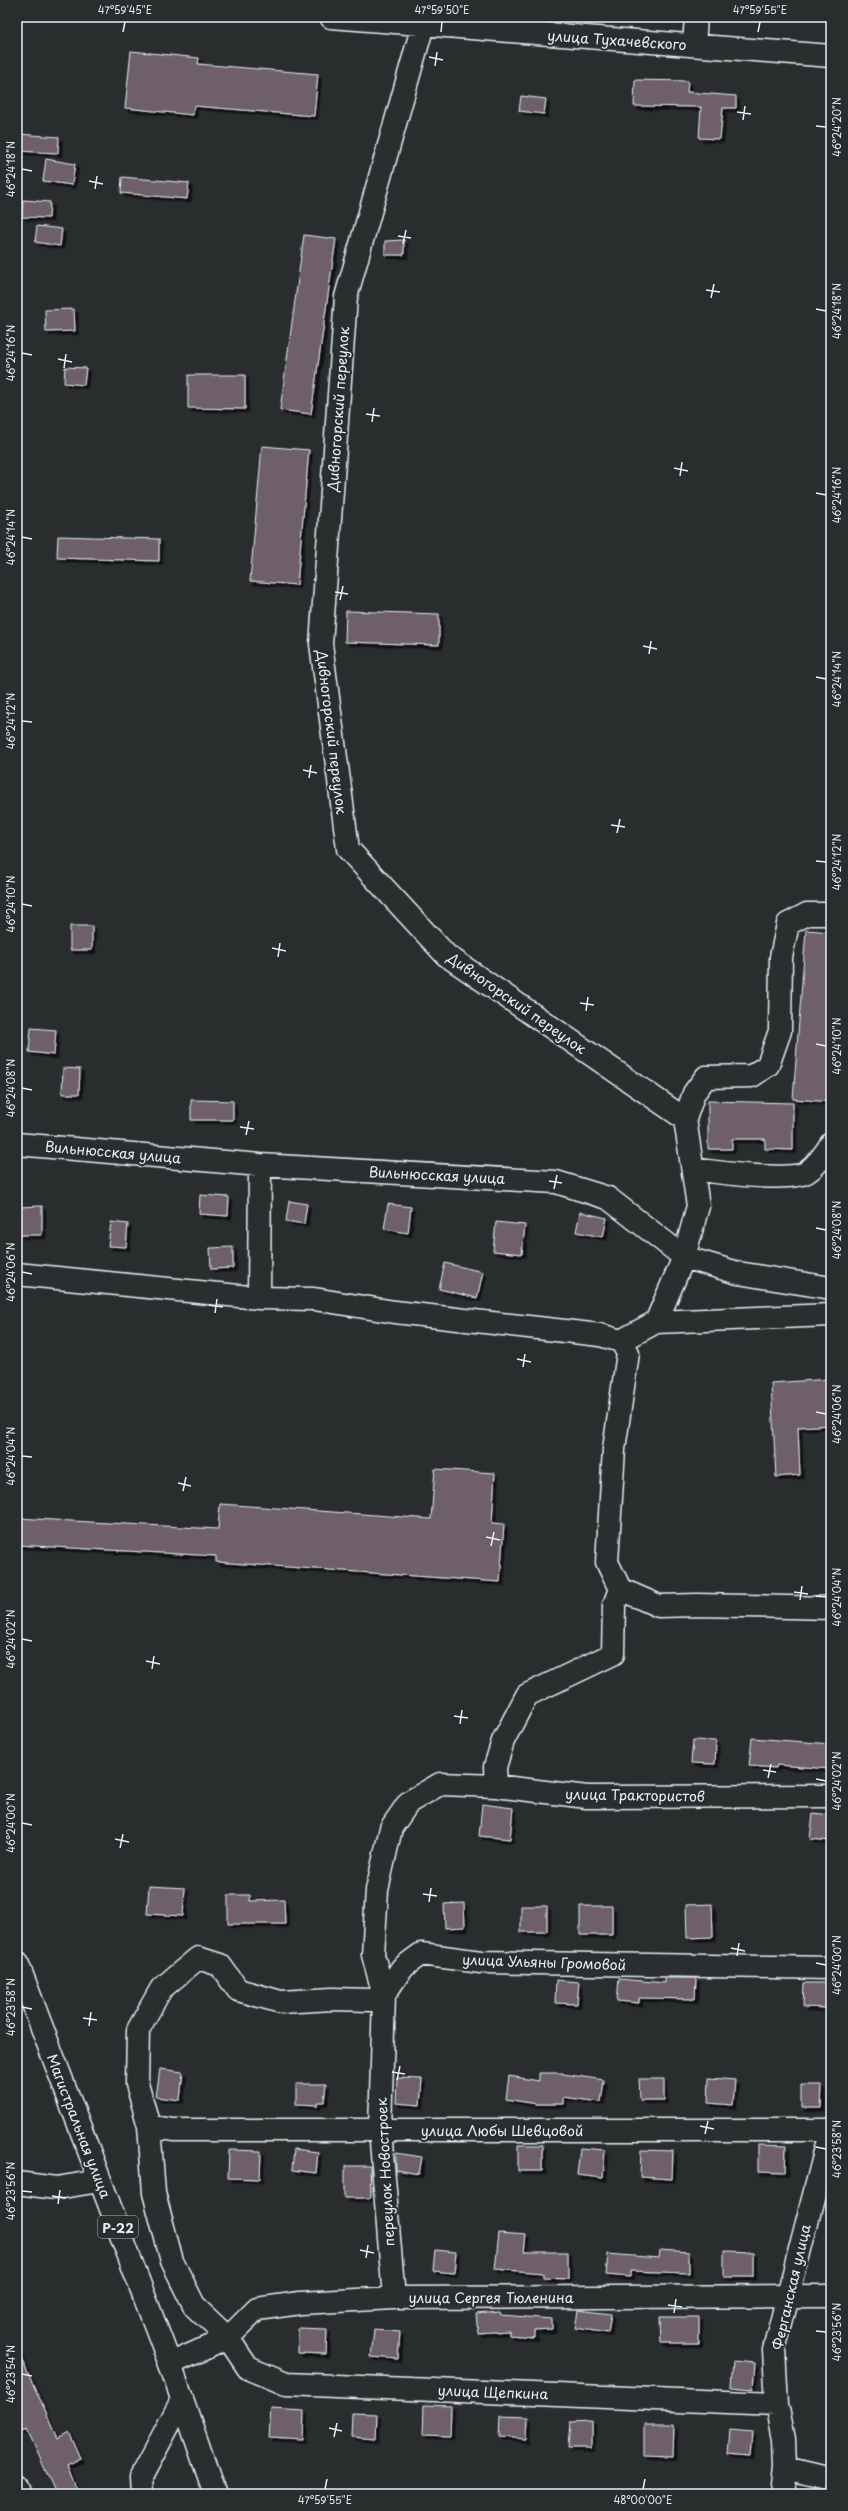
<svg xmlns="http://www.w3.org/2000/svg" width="848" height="2511" viewBox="0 0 848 2511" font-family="'Playpen Sans',sans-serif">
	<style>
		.building { fill: #6e5e68; stroke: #e8f1f8; filter: url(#shadow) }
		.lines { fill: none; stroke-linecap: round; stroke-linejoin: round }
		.minor-casing { stroke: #e8f1f8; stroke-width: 25 }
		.highway-casing { stroke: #e8f1f8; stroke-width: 25 }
		.minor { stroke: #2a2d2e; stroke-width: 22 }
		.highway { stroke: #2a2d2e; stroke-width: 22 }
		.ticks { fill: none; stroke: #e8f1f8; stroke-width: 1.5 }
		.labels { text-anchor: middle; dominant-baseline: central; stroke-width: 4; stroke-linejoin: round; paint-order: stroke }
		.shield { fill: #2a2d2e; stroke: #afb6bb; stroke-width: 1 }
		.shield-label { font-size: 13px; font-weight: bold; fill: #e8f1f8 }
		.street-label { font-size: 14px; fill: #e8f1f8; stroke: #2a2d2e }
		.neatline { fill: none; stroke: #e8f1f8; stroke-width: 1.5 }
		.ticks-label { font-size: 10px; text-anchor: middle; fill: #e8f1f8 }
	</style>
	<defs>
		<filter id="shadow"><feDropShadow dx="3.5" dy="3.5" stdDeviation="0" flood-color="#0009"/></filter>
	</defs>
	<rect width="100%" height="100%" fill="#2a2d2e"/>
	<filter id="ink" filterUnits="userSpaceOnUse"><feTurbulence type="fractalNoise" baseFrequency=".025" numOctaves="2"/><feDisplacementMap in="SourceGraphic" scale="8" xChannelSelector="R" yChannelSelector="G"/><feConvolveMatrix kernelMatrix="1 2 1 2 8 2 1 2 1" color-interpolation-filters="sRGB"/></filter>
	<g filter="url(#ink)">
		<!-- building -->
		<path class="building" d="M131,51L199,58L198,64L318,74L314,116L194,106L193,115L125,108Z
			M635,80L688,81L687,92L736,96V108H723L720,139L699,138L701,107L634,106Z
			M521,96L546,99L544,114L519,111Z
			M18,134L59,137L58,153L17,151Z
			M46,159L75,164L72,185L43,181Z
			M122,177L189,183L187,199L121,193Z
			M23,200L50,202L49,218L22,217Z
			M37,226L62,229L60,246L35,242Z
			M304,235L336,239L311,414L280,410Z
			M404,240V255H385V241Z
			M74,309L75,331L46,332L45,310Z
			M65,367L86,368L84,385L64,383Z
			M188,375H245V409L188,408Z
			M262,446L309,450L297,585L250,581Z
			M58,536L159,539V561L57,558Z
			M346,611L439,614V645L345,642Z
			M70,926H92V950H70Z
			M806,930L831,932V1102L793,1099Z
			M31,1028L56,1030L54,1055L29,1052Z
			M63,1068L80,1069L79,1094H62Z
			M191,1100L233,1101V1120H191Z
			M708,1101L793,1103V1150L765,1149V1139H732V1149H708Z
			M200,1195L229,1197L228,1216L199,1214Z
			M289,1201L307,1204L304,1224L286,1221Z
			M388,1204L411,1207L408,1233L384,1229Z
			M42,1206V1235H19L18,1207Z
			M580,1212L607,1218L603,1237L576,1232Z
			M111,1222L128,1224L126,1247L108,1246Z
			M496,1222L525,1225L522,1254L493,1251Z
			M233,1247V1268L211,1269L210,1248Z
			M445,1263L483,1272L477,1298L439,1289Z
			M831,1379V1425L798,1427L800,1475L776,1477L771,1383Z
			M435,1469L495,1473L492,1523L504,1524L500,1582L216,1562V1556L17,1545V1518L218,1529L220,1504L431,1519Z
			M752,1738L831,1744V1769L777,1765L776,1768L749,1766Z
			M693,1740L716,1741L715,1764L691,1763Z
			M482,1804L513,1808L510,1839L479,1836Z
			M813,1813L831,1815V1841L810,1839Z
			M149,1886L185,1888L183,1916L147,1914Z
			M228,1895H250V1901L284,1900L285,1924H228Z
			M464,1903L465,1927L445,1928L444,1904Z
			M712,1904L713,1937L687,1938L686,1905Z
			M521,1906H547V1932H521Z
			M580,1906H612V1935H580Z
			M665,1978H696L695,1999L639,1998V2003L617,2001L619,1979L665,1983Z
			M556,1980L579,1982L577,2004L555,2003Z
			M804,1983H829L828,2008L803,2007Z
			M160,2069L183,2072L180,2100L156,2097Z
			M539,2073H563V2074L604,2080L601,2102L563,2097V2104H537L506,2099L509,2076L539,2081Z
			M397,2078L422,2079L420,2105L396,2103Z
			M709,2078L735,2080L733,2105L708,2103Z
			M639,2079H664V2100H640Z
			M296,2084H326L324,2102H318V2105L296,2104Z
			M801,2085H822L821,2108H801Z
			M518,2145H542V2171H518Z
			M758,2145L786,2146L785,2173L758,2172Z
			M580,2148L605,2150L603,2178L577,2175Z
			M294,2149L318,2152L316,2173L292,2170Z
			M229,2150L261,2151L260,2179L228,2178Z
			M641,2150L673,2151L672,2179L640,2177Z
			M396,2153L422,2157L419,2174L396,2170Z
			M345,2166H370L371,2198H345Z
			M499,2233L526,2235L524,2252H568V2279L543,2278V2273L495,2269Z
			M435,2250L456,2252L454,2273L433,2271Z
			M660,2250L689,2252V2273L630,2271V2277L606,2275L608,2254L659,2258Z
			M724,2251L753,2252V2277H724Z
			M578,2310L611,2314L608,2333L575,2328Z
			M500,2312L501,2315L552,2319V2329L534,2330V2337L509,2335V2331L478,2333L476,2314Z
			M660,2317H699V2343H661Z
			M298,2328L327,2329L326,2354L298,2353Z
			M374,2330L400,2332L398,2359L371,2357Z
			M17,2350L58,2438L69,2432L81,2459L67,2466L78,2494H56L27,2429L22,2431L17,2422Z
			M733,2361L755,2363L753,2389L731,2387Z
			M424,2405L451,2406L450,2436L423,2435Z
			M271,2409L304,2411L303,2439L269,2437Z
			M352,2413L377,2414L376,2439L351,2437Z
			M500,2416L528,2417L527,2439L499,2437Z
			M592,2421V2448H568L570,2422Z
			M644,2424H674L673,2456L644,2455Z
			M730,2430L752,2432L750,2457L728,2455Z"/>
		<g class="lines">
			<defs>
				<path id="minor" d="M331,17L831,56
					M422,17L423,25L346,297L321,644L348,849L446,955L685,1119L698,1206L684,1257L656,1322L621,1341L628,1353L614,1449L607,1562L620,1589L614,1605L613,1654L527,1695L503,1741L495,1767L496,1786
					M694,45L696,17
					M685,1119L694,1093L706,1077L752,1076L768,1065L780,1031L781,957L788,924L807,914H831
					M17,1144L260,1165L556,1182L608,1198L684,1257L738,1273L831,1288
					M693,1169C714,1172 792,1183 807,1172C817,1165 825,1154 831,1144
					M17,1274L259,1298L314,1299L395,1312L600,1335L621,1341
					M259,1298L260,1165
					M656,1322L831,1315
					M620,1589L659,1606L697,1605L831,1608
					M831,1968L481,1962L421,1954L402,1968L384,1995L371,2000L332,1999L281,2002L238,1990L220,1965L198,1958L161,1989L138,2030L137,2084L149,2126L173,2130H831
					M149,2126L154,2193L172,2261L195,2307L228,2338L248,2368L286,2384L777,2404
					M17,2183L56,2188L100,2181
					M394,2298L380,2130L384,1995L373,1955L377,1890L391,1828L409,1802L440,1784L496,1786L587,1797L831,1796
					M170,2364L228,2338L257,2309L300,2303L394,2298L831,2296
					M785,2468L831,2479
					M17,2486L20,2494
					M142,2494L141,2477L182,2400
					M782,2494L785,2468L784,2439L777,2404L774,2350L831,2129"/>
				<path id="highway" d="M17,1962L170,2364L215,2494"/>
			</defs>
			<!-- minor casing -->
			<use href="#minor" class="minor-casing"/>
			<!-- highway casing -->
			<use href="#highway" class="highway-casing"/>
			<!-- minor -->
			<use href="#minor" class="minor"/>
			<!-- highway -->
			<use href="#highway" class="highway"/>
		</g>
	</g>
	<!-- ticks -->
	<path class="ticks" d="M123,32L125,22M441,32L442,22M758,32L760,22M429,57L443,60M435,66L437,52M737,112L751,114M743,120L745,106M816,126L826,127M22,169L32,171M89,181L103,184M95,189L97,176M398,236L411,238M403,244L406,230M706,290L720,292M711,298L714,284M816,309L826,311M22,353L32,355M58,359L72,362M64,368L66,354M366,414L380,416M372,422L374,408M674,468L688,471M680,476L682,462M816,493L826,495M22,537L32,539M335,592L348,594M340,600L343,586M643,646L657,649M649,654L651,641M816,677L826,679M22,721L32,722M303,770L317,773M309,778L311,765M611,825L625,827M617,833L620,819M816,861L826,862M22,904L32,906M272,948L286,951M278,957L280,943M580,1003L594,1005M586,1011L588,997M816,1044L826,1046M22,1088L32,1090M240,1127L254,1129M246,1135L249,1121M549,1181L562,1183M554,1189L557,1175M816,1228L826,1230M22,1272L32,1274M209,1305L223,1307M215,1313L217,1299M517,1359L531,1362M523,1367L525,1354M816,1412L826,1414M22,1456L32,1457M178,1483L191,1486M183,1491L186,1477M486,1537L500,1540M491,1546L494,1532M794,1592L808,1594M816,1596L826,1597M800,1600L802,1586M22,1639L32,1641M146,1661L160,1664M152,1669L154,1656M454,1716L468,1718M460,1724L462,1710M763,1770L776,1772M768,1778L771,1764M816,1779L826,1781M22,1823L32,1825M115,1839L129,1842M120,1848L123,1834M423,1894L437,1896M429,1902L431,1888M731,1948L745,1951M737,1956L739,1943M816,1963L826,1965M22,2007L32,2009M83,2018L97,2020M89,2026L91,2012M392,2072L405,2074M397,2080L400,2066M700,2126L714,2129M705,2134L708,2121M816,2147L826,2149M22,2191L32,2192M52,2196L66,2198M58,2204L60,2190M360,2250L374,2253M366,2258L368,2245M668,2305L682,2307M674,2313L676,2299M816,2331L826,2332M22,2374L32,2376M329,2428L342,2431M334,2437L337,2423M325,2489L327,2479M643,2489L645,2479"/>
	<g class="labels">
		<!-- shield labels -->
		<rect class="shield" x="98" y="2216" width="40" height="22" rx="3"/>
		<g class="shield-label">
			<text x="118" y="2227">Р-22</text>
		</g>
		<!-- street labels -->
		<g class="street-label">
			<text transform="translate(617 40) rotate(4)">улица Тухачевского</text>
			<text transform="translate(338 409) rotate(-86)">Дивногорский переулок</text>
			<text transform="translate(332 732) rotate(83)">Дивногорский переулок</text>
			<text transform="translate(517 1003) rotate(35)">Дивногорский переулок</text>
			<text transform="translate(113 1152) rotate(5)">Вильнюсская улица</text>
			<text transform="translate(437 1175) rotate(3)">Вильнюсская улица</text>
			<text transform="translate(635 1795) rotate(1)">улица Трактористов</text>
			<text transform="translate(544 1962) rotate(2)">улица Ульяны Громовой</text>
			<text transform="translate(79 2126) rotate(69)">Магистральная улица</text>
			<text x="502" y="2130">улица Любы Шевцовой</text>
			<text transform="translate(385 2172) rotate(-93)">переулок Новостроек</text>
			<text transform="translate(791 2287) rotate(-77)">Ферганская улица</text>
			<text x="491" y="2297">улица Сергея Тюленина</text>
			<text transform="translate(493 2392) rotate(2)">улица Щепкина</text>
		</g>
	</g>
	<!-- margin -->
	<rect width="848" height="2511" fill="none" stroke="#2a2d2e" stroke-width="44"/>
	<rect x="22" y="22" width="804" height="2467" class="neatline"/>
	<g class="ticks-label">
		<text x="125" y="14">47°59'45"E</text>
		<text x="442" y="14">47°59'50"E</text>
		<text x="760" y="14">47°59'55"E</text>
		<text transform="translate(837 127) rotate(-90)" y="4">46°24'20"N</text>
		<text transform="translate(11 169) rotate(-90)" y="4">46°24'18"N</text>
		<text transform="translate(837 311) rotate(-90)" y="4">46°24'18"N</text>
		<text transform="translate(11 353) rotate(-90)" y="4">46°24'16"N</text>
		<text transform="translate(837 495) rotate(-90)" y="4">46°24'16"N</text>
		<text transform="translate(11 537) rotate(-90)" y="4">46°24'14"N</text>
		<text transform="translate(837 679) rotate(-90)" y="4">46°24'14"N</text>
		<text transform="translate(11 721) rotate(-90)" y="4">46°24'12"N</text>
		<text transform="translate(837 862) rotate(-90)" y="4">46°24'12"N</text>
		<text transform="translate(11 904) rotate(-90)" y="4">46°24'10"N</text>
		<text transform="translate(837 1046) rotate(-90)" y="4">46°24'10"N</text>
		<text transform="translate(11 1088) rotate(-90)" y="4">46°24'08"N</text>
		<text transform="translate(837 1230) rotate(-90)" y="4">46°24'08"N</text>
		<text transform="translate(11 1272) rotate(-90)" y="4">46°24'06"N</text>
		<text transform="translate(837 1414) rotate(-90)" y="4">46°24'06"N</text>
		<text transform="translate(11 1456) rotate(-90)" y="4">46°24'04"N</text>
		<text transform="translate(837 1597) rotate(-90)" y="4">46°24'04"N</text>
		<text transform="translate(11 1639) rotate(-90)" y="4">46°24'02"N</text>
		<text transform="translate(837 1781) rotate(-90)" y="4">46°24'02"N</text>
		<text transform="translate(11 1823) rotate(-90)" y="4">46°24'00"N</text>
		<text transform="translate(837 1965) rotate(-90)" y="4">46°24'00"N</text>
		<text transform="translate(11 2007) rotate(-90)" y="4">46°23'58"N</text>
		<text transform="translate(837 2149) rotate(-90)" y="4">46°23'58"N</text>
		<text transform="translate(11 2191) rotate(-90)" y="4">46°23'56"N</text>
		<text transform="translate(837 2332) rotate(-90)" y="4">46°23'56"N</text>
		<text transform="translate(11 2374) rotate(-90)" y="4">46°23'54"N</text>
		<text x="325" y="2504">47°59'55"E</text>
		<text x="643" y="2504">48°00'00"E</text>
	</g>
</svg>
